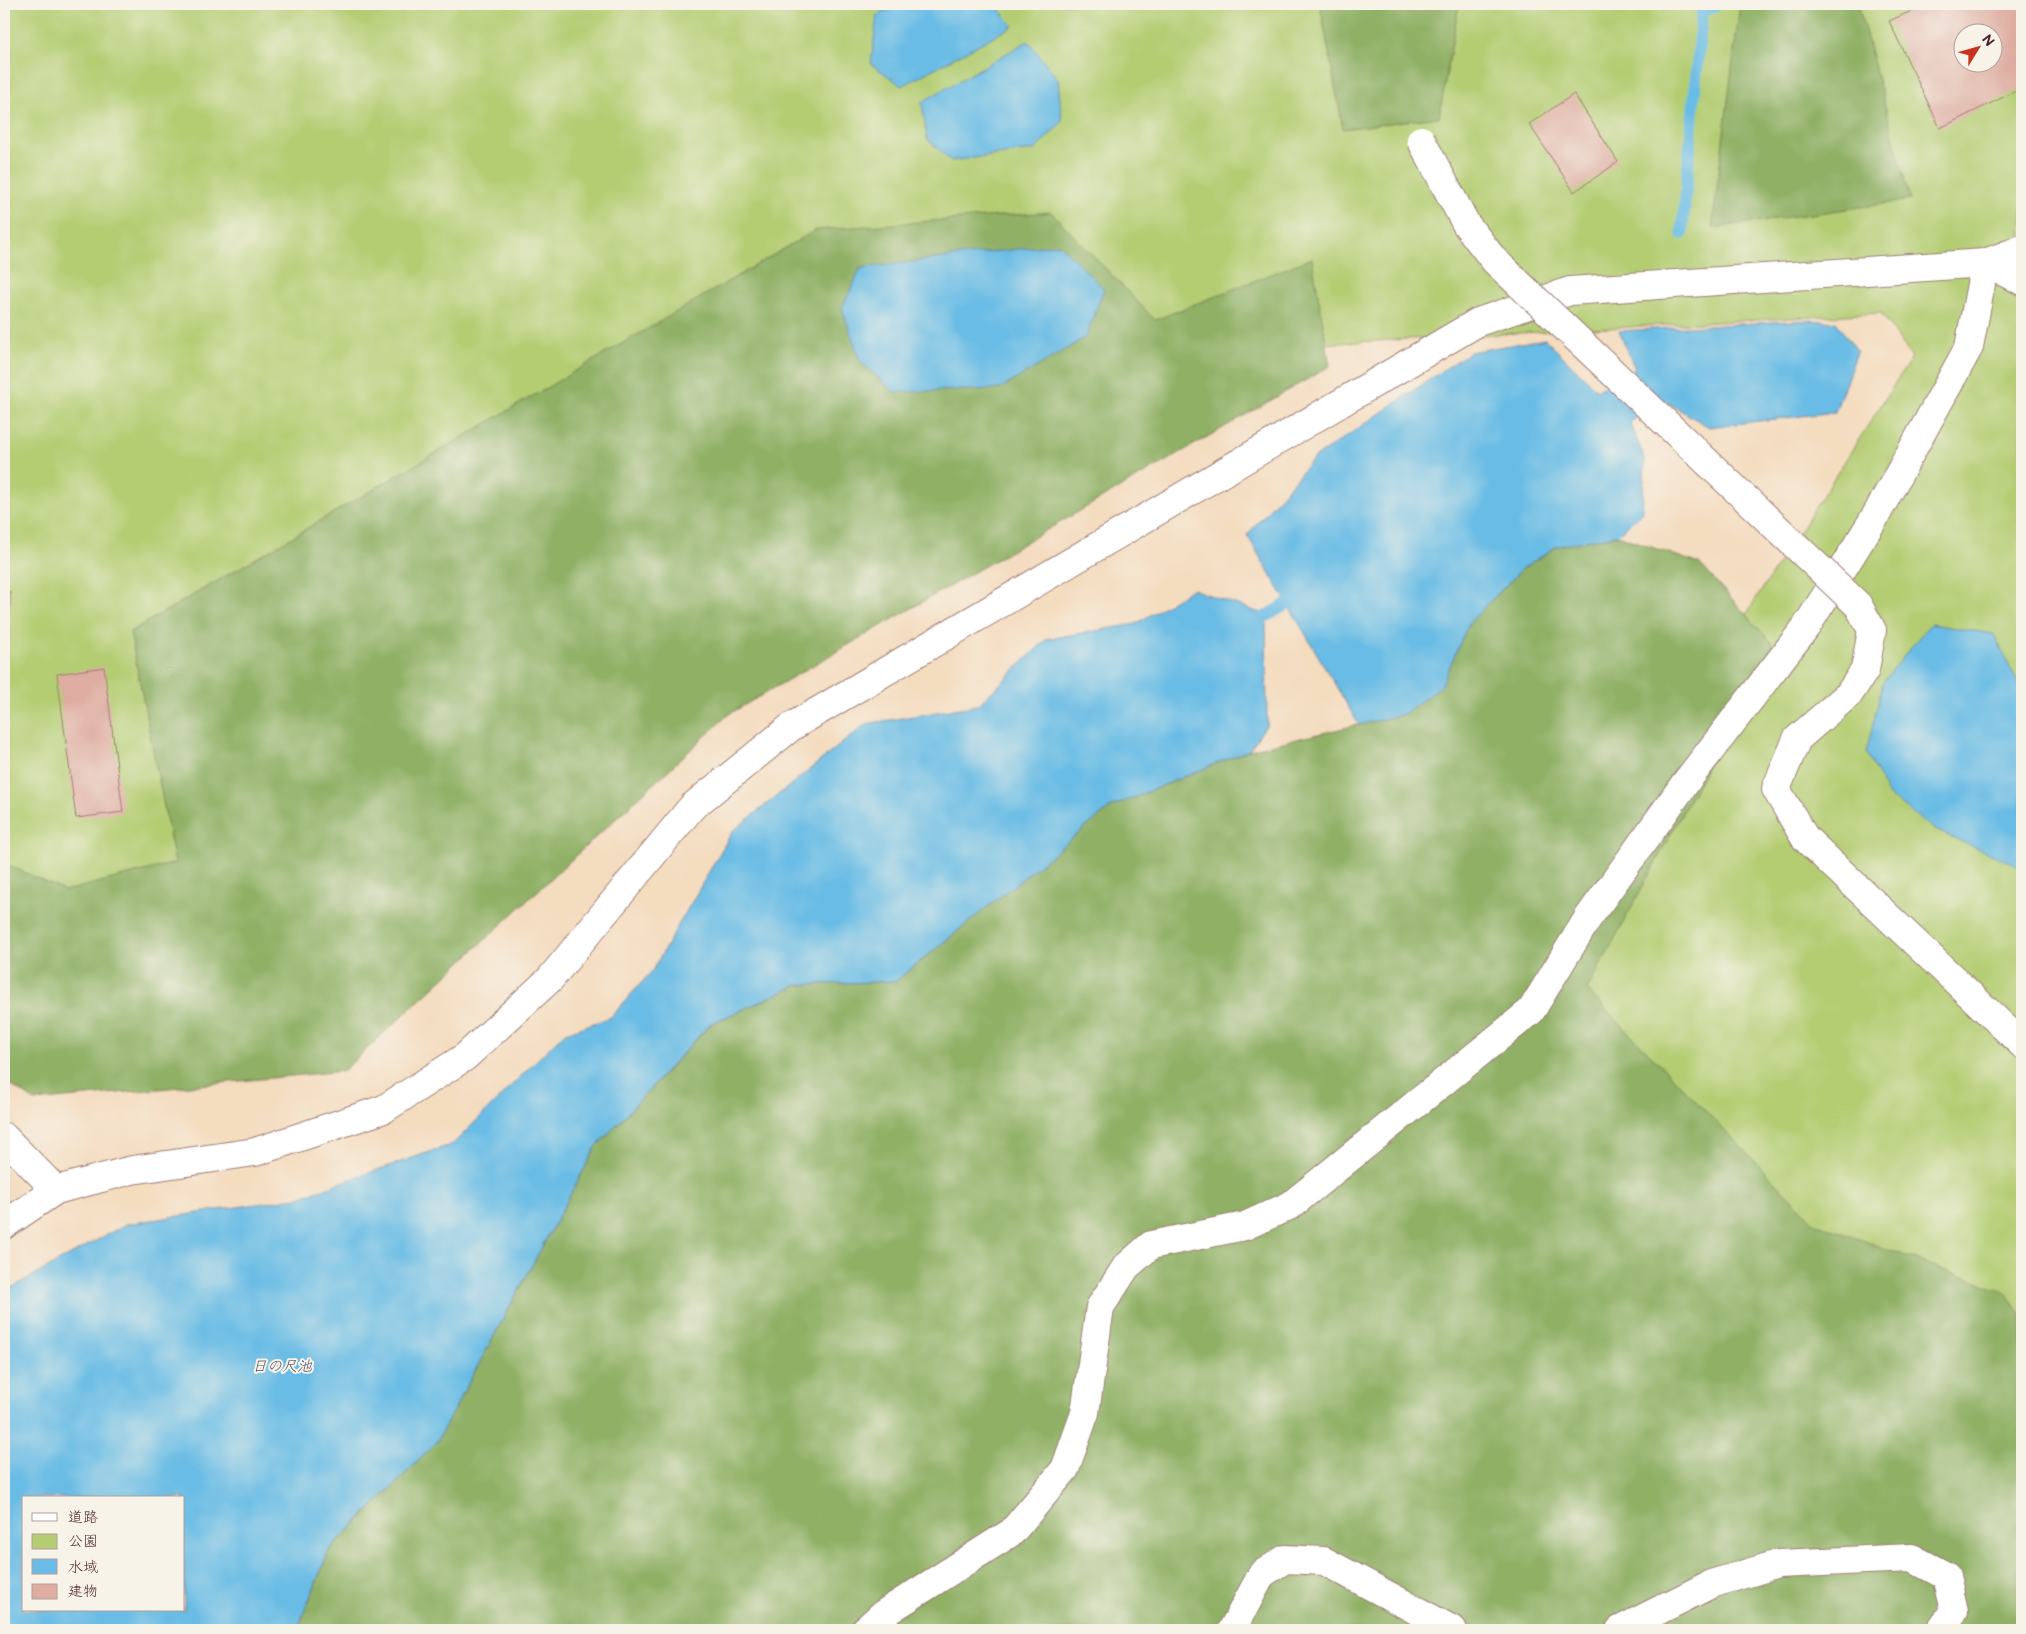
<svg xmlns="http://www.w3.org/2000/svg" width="2026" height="1634" viewBox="0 0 2026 1634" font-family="'Balsamiq Sans','Klee One',sans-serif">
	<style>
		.green { fill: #b4cd73; stroke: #7f764f; fill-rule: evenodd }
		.forest { fill: #8fb065; stroke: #6c6848 }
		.water { fill: #69bce5; stroke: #5a6e88; fill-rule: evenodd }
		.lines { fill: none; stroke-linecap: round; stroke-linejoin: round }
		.stream { stroke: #69bce5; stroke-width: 12 }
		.building { fill: #deaca0; fill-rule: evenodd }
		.minor-casing { stroke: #9f7e75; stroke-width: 30 }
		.minor { stroke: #fff; stroke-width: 28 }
		.minor-bridge-casing { stroke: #9f7e75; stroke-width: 30; stroke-linecap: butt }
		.minor-bridge { stroke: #fff; stroke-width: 28 }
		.labels { text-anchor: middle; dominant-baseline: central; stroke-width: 4; stroke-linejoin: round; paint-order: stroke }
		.water-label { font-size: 15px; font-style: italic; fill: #534e63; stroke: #f7f3e8 }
	</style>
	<rect width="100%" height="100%" fill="#f7f3e8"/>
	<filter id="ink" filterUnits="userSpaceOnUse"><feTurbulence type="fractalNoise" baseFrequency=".02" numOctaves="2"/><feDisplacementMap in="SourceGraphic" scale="10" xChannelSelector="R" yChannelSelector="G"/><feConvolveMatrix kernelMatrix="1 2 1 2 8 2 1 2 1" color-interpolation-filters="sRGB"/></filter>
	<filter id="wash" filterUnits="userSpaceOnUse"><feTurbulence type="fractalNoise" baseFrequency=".0096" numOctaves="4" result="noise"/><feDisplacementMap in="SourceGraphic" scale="20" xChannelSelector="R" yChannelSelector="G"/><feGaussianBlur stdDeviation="1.12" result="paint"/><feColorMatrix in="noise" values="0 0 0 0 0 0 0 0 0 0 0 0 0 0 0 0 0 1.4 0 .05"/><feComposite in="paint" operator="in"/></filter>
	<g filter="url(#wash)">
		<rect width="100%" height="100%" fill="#f4dcbf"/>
		<!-- green -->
		<path class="green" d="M4,4H2022V1452L1559,1010L1546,925L1912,357L1881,313L1266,347L4,1081ZM1964,32H1994V62H1964Z"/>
		<!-- forest -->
		<path class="forest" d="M1320,4H1459L1439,117L1343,129Z
			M1740,4H1858L1910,200L1712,228Z
			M1051,212L1155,320L1312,258L1330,366L729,714L343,1071L35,1101L4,1081V863L65,891L175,863L130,632L816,230Z
			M1617,535L1700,564L1773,644L1587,990L1815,1223L2005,1292L2022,1315V1630H297L329,1551L436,1443L596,1147L711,1024L797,985L896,981L1111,807L1249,750L1404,714L1441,685L1469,623L1522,569L1557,546Z"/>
		<!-- water -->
		<path class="water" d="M899,4H995L1013,26L902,86L871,64L877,15Z
			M1028,41L1058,79L1062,122L1035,150L951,161L927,139L922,102Z
			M1059,244L1104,289L1086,337L1000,389L894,392L860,361L842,308L861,268Z
			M1809,320L1836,322L1857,352L1835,412L1709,427L1663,400L1630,422L1645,460L1642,512L1617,535L1557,546L1522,569L1469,623L1441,686L1404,714L1359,725L1247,535L1313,459L1470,352L1545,339L1597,390L1635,369L1619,331Z
			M1192,589L1266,615L1267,724L1249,750L1111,807L896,981L797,985L710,1024L596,1147L436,1443L329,1550L297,1630H4V1292L126,1224L296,1198L453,1144L563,1034L611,1017L652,971L732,832L866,724L978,705L1047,639L1136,624ZM24,1498H184V1610H24Z
			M1930,624L1994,634L2022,691V872L2014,864L1937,831L1889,796L1866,753L1883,682Z"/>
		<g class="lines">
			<!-- stream -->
			<path class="stream" d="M1682,234L1702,12L1718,4
				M1253,624L1302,595"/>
		</g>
		<g id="blocks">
			<!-- building -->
			<path class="building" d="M1913,4H2022V88L1940,128L1889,21L1916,9ZM1964,32H1994V62H1964Z
				M1574,94L1618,162L1574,192L1529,124Z
				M4,592H10L9,646H4Z
				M104,667L123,812L76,818L57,674Z"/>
		</g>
	</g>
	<g filter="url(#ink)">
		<use href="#blocks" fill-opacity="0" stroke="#9f7e75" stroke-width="1"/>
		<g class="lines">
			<defs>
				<path id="minor" d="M1985,263L2022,281
					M1849,694L1797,739L1776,789L1805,838L2022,1044
					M4,1137L56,1190
					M4,1225L56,1190L132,1170L255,1152L384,1109L465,1057L550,979L692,807L791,727L1478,322L1570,291L1985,263L2022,249
					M865,1630L883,1614L1012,1532L1065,1469L1085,1413L1100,1307L1126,1267L1151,1245L1245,1226L1291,1205L1531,1011L1588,918L1686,782L1806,627L1875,517L1969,347L1985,263
					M1232,1630L1262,1574L1285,1559L1324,1561L1453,1630
					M1620,1630L1711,1584L1778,1564L1912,1558L1946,1576L1954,1611L1940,1630"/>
			</defs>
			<!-- minor casing -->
			<use href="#minor" class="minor-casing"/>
			<!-- minor -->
			<use href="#minor" class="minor"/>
			<defs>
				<path id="minor-bridge" d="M1421,140L1466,224L1494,260L1858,605L1872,630L1865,670L1849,694"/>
			</defs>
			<!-- minor-bridge casing -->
			<use href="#minor-bridge" class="minor-bridge-casing"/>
			<!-- minor-bridge -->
			<use href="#minor-bridge" class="minor-bridge"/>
		</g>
	</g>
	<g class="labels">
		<!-- water labels -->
		<g class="water-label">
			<text x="282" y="1366">日の尺池</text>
		</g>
	</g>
	<!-- margin -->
	<rect width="2026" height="1634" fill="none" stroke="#f7f3e8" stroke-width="20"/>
	<!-- legend -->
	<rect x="22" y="1496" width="162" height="115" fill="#f7f3e8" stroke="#b29e9c"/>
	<rect x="32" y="1513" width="25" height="8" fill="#ffffff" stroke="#b29e9c"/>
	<text x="68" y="1522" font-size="15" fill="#4a1f2b">道路</text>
	<rect x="32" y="1534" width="25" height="15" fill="#b4cd73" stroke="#b29e9c"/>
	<text x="68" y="1546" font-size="15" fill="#4a1f2b">公園</text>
	<rect x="32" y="1559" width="25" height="15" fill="#69bce5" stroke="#b29e9c"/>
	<text x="68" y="1572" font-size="15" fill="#4a1f2b">水域</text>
	<rect x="32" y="1584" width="25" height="15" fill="#deaca0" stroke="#b29e9c"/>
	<text x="68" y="1596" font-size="15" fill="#4a1f2b">建物</text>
	<!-- north arrow -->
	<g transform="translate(1978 48) rotate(53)"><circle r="24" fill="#f7f3e8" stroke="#b29e9c"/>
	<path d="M0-4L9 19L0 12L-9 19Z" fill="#c8321e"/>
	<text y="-8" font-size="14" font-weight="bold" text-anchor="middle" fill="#4a1f2b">N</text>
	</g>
</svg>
